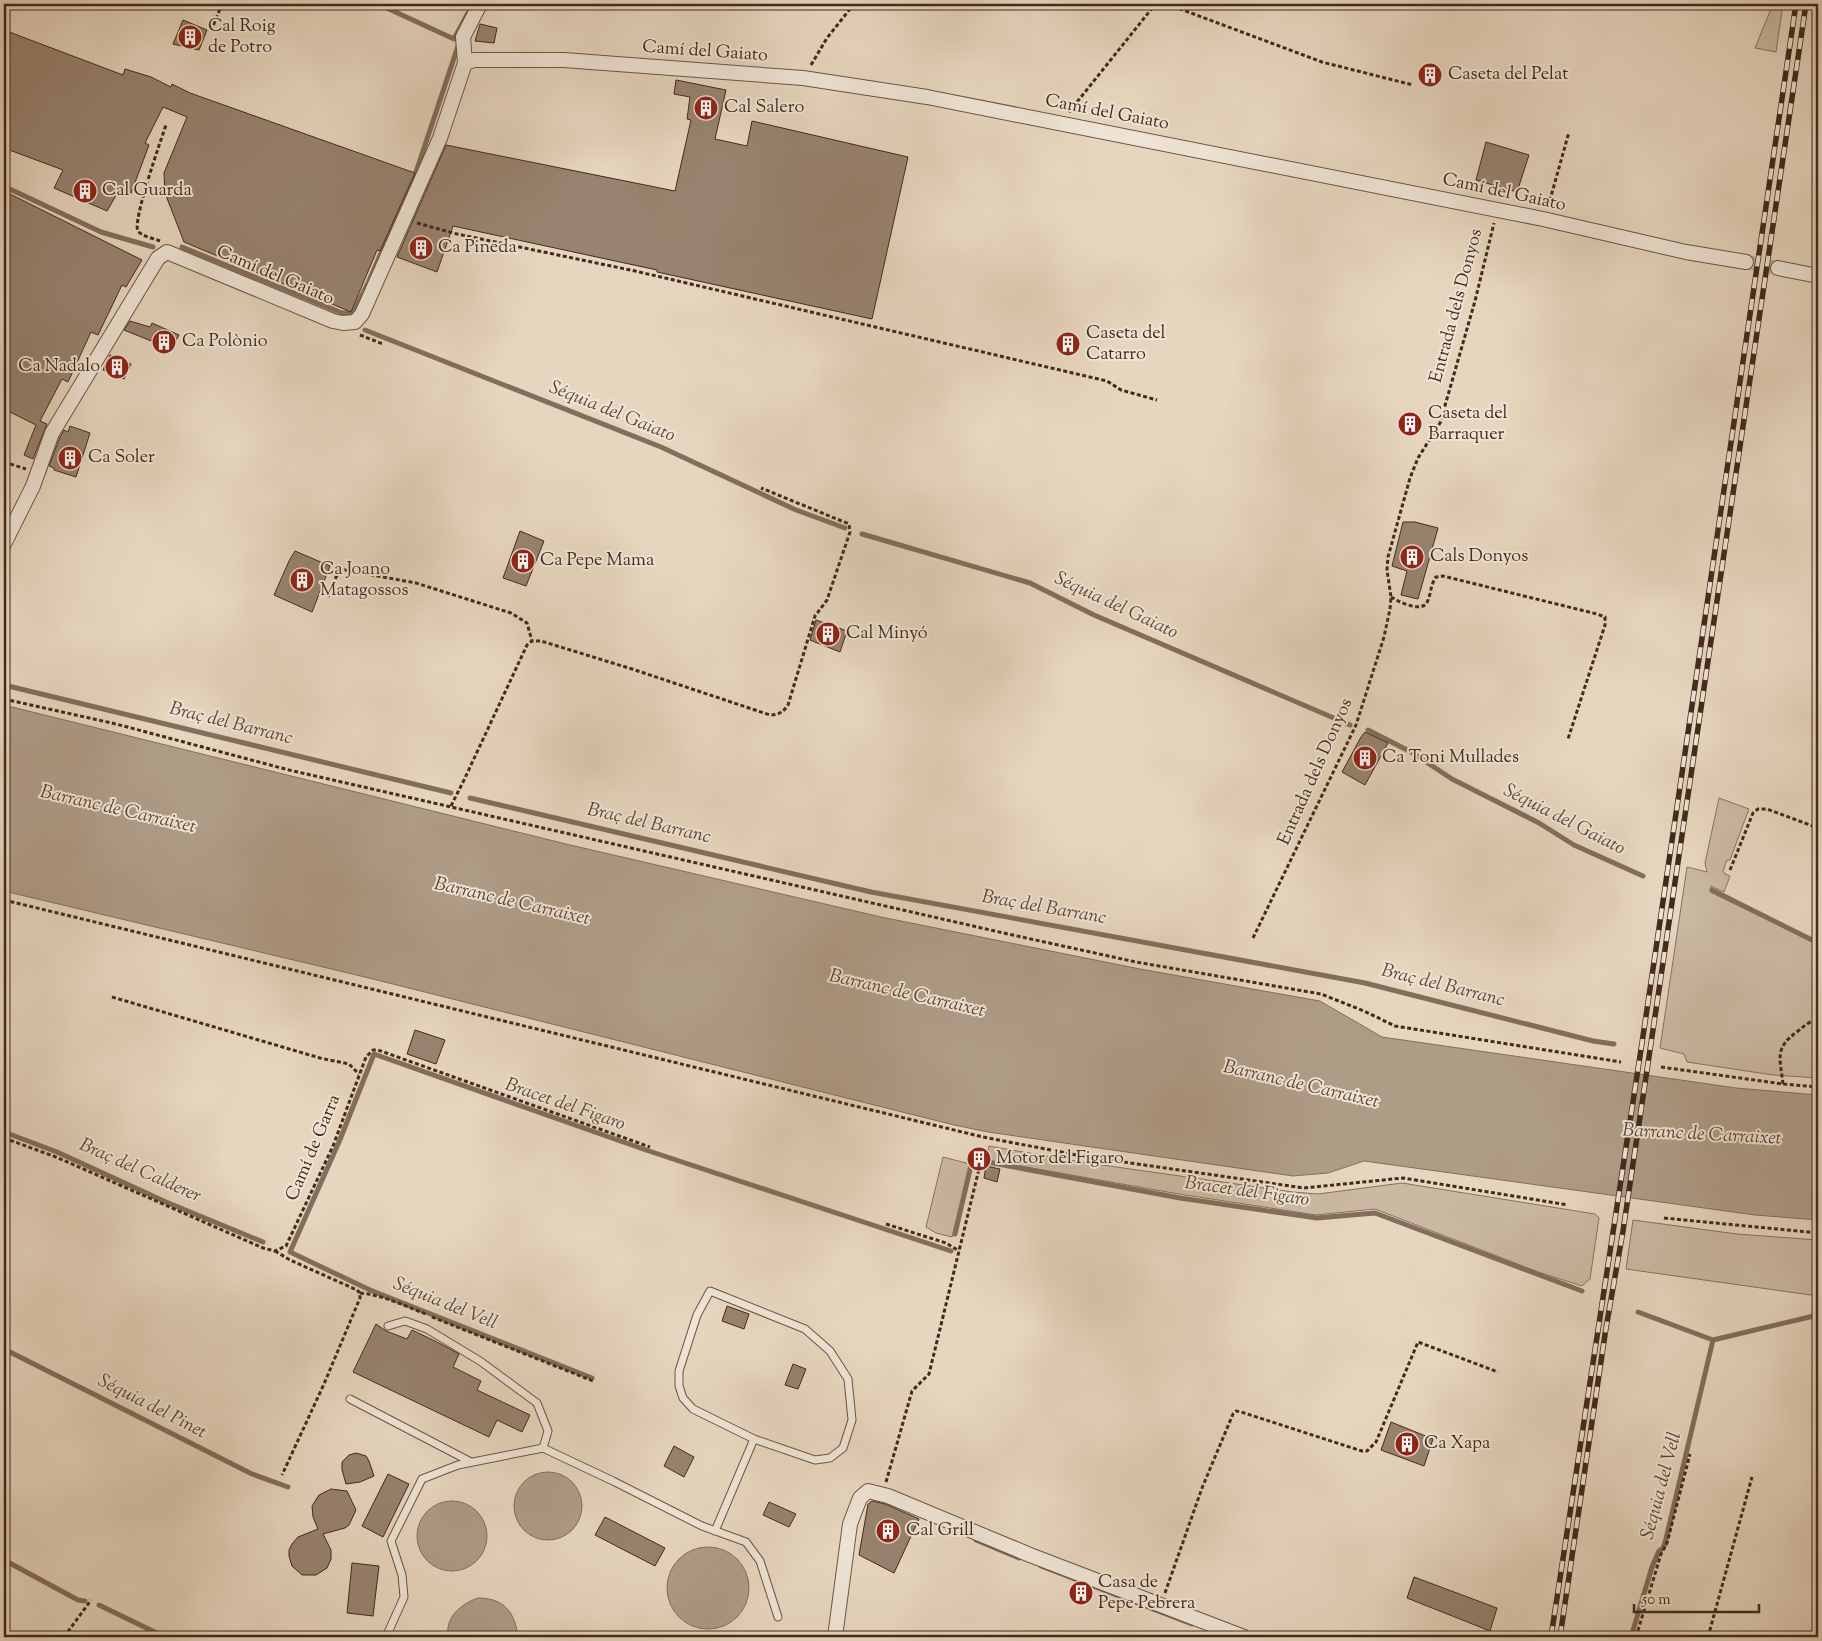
<svg xmlns="http://www.w3.org/2000/svg" width="1822" height="1641" viewBox="0 0 1822 1641" font-family="'Sorts Mill Goudy',serif">
	<style>
		.green { fill: #cbb9a3; stroke: #86725f }
		.water { fill: #af9c87; stroke: #836e5c }
		.lines { fill: none; stroke-linecap: round; stroke-linejoin: round }
		.stream { stroke: #836e5c; stroke-width: 5 }
		.building { fill: #988370; stroke: #422a1b }
		.minor-tunnel { stroke: #c6b49e; stroke-width: 14; stroke-dasharray: 14 7; stroke-linecap: butt }
		.service-casing { stroke: #6b5544; stroke-width: 9 }
		.minor-casing { stroke: #6b5544; stroke-width: 16 }
		.path { stroke: #422a1b; stroke-width: 3; stroke-dasharray: 4 2.5; stroke-linecap: butt }
		.service { stroke: #efe4d5; stroke-width: 7 }
		.minor { stroke: #efe4d5; stroke-width: 14 }
		.rail-casing { stroke: #422a1b; stroke-width: 5.5 }
		.rail { stroke: #efe4d5; stroke-width: 4; stroke-dasharray: 11; stroke-linecap: butt }
		.labels { text-anchor: middle; dominant-baseline: central; stroke-width: 4; stroke-linejoin: round; paint-order: stroke }
		.poi-label { font-size: 18px; fill: #422a1b; stroke: #efe4d5; text-anchor: start }
		.street-label { font-size: 18px; fill: #422a1b; stroke: #efe4d5 }
		.water-label { font-size: 19px; font-style: italic; fill: #5d4636; stroke: #efe4d5 }
	</style>
	<rect width="100%" height="100%" fill="#e7d6bf"/>
	<filter id="stains"><feTurbulence type="fractalNoise" baseFrequency=".004" numOctaves="4"/><feColorMatrix values="0 0 0 0 .2 0 0 0 0 .09 0 0 0 0 .02 0 0 0 .5 -.17"/></filter>
	<radialGradient id="worn" r=".72"><stop offset=".6" stop-color="#630" stop-opacity="0"/><stop offset="1" stop-color="#630" stop-opacity=".3"/></radialGradient>
	<!-- green -->
	<path class="green" d="M1773,4H1783L1776,52L1755,48Z
		M1719,798L1749,809L1730,860H1727L1723,871L1725,874L1730,876L1724,892L1711,886L1710,892L1818,944V1078L1773,1075L1687,1062L1684,1054L1660,1048L1687,867L1707,872L1705,863Z
		M989,1146L1081,1162L1293,1192L1318,1194L1402,1183L1595,1214L1599,1218L1590,1279L1582,1286L1541,1273L1375,1209L1316,1215L1179,1194L986,1160Z
		M943,1157L970,1164L952,1237L936,1233L926,1227Z
		M1633,1220L1737,1234L1818,1240V1296L1626,1269Z"/>
	<!-- water -->
	<path class="water" d="M4,705L566,844L881,917L1140,969L1320,1001L1382,1037L1736,1088L1818,1095V1220L1755,1215L1364,1161L1328,1173L1293,1176L988,1132L954,1125L369,978L4,891Z
		M514 1506a34 34 0 1 1 68 0a34 34 0 1 1-68 0Z
		M417 1536a35 35 0 1 1 70 0a35 35 0 1 1-70 0Z
		M667 1588a41 41 0 1 1 82 0a41 41 0 1 1-82 0Z
		M478,1598C504,1598 515,1612 518,1637H448C445,1617 461,1604 478,1598Z"/>
	<g class="lines">
		<!-- stream -->
		<path class="stream" d="M378,4L454,39L468,13
			M4,188L12,190L101,232L153,247
			M182,247L342,313H353L369,281L416,172L459,43
			M365,330L661,447L796,510L845,528
			M862,534L1030,583L1094,615L1350,725
			M4,685L451,793
			M1368,730L1411,752L1452,779L1539,823L1574,845L1643,876
			M470,798L871,892L1365,983L1593,1041L1614,1044
			M1712,890L1818,943
			M4,1132L57,1152L166,1202L263,1242
			M955,1234L972,1161H982L1180,1198L1317,1218L1375,1213L1582,1291
			M1638,1312L1713,1340
			M1713,1340L1818,1315
			M4,1349L252,1474L288,1487
			M592,1378L370,1290L290,1252L339,1142L374,1054L646,1150L951,1251
			M976,1540L1019,1558
			M4,1560L78,1600L85,1601
			M1041,1566L1192,1624
			M99,1605L165,1637
			M1631,1637L1652,1567L1659,1551L1663,1548L1665,1543L1713,1340"/>
	</g>
	<!-- building -->
	<path class="building" d="M183,20L207,30L199,50L173,44Z
		M480,24L497,28L494,43L475,41Z
		M4,30L123,75L125,69L151,77L171,87L172,84L190,93L415,173L380,251L377,250L351,312L184,242L165,193L164,173L187,117L163,107L145,143L149,145L130,196L118,192L107,211L54,188L63,170L4,148Z
		M1427,64L1441,70L1434,86L1420,80Z
		M676,80L726,90L715,139L747,146L752,121L908,157L872,319L657,272V270L453,226L437,272L397,257L446,145L675,191L691,120L687,119L690,97L674,94Z
		M1486,142L1529,155L1517,192L1476,180Z
		M8,193L142,260L126,287L122,285L98,335L91,332L68,382L62,379L40,421L47,424L33,459L24,455L36,425L4,409V201Z
		M130,321L150,327L152,323L179,335L171,349L124,330Z
		M110,355L131,364L124,379L103,370Z
		M70,426L90,433L76,477L54,470V468L49,466L60,437L64,430L68,432Z
		M1403,522H1415L1438,528L1418,599L1401,595L1407,571L1392,566Z
		M520,531L544,541L526,586L503,578Z
		M295,551L330,566L312,612L274,595L289,561Z
		M816,620L847,631L840,652L810,640Z
		M1365,732L1388,743L1365,785L1342,772L1361,737Z
		M415,1030L445,1040L436,1064L407,1054Z
		M986,1166L1000,1169L997,1182L984,1178Z
		M727,1306L749,1314L744,1329L722,1321Z
		M376,1324L386,1331L407,1339L412,1330L439,1343L459,1354L453,1367L481,1381L477,1390L530,1415L522,1432L497,1420L489,1437L353,1372Z
		M793,1364L806,1369L798,1389L785,1385Z
		M1391,1422L1433,1439L1424,1466L1381,1450Z
		M674,1446L694,1457L684,1477L664,1466Z
		M356,1453L366,1456L369,1461L374,1476L360,1482L346,1484L342,1470V1462L349,1455Z
		M388,1474L409,1484L383,1537L362,1526Z
		M331,1489L347,1491L356,1510L349,1525L345,1528L323,1534L331,1550V1559L327,1568L316,1575H302L292,1566L289,1556V1550L292,1544L298,1537L318,1529L313,1517L312,1506L319,1495Z
		M872,1501L885,1504L919,1519L894,1573L859,1555L868,1504Z
		M769,1502L796,1514L789,1527L763,1515Z
		M605,1517L665,1548L655,1566L595,1535Z
		M352,1563L379,1566L373,1616L347,1613Z
		M1414,1577L1497,1608L1490,1631L1407,1598Z"/>
	<g class="lines">
		<!-- minor-tunnel -->
		<path class="minor-tunnel" d="M1746,262L1778,268"/>
		<defs>
			<path id="service" d="M710,1291L805,1329L830,1351L848,1379L852,1420L843,1448L830,1458L815,1460L754,1439L693,1409L683,1398L679,1386V1371L697,1315Z
				M388,1326L405,1321L427,1329L480,1361L537,1403L548,1431L543,1448
				M350,1399L471,1462
				M715,1531L754,1439
				M386,1637L404,1597L402,1575L391,1541L422,1479L458,1465L543,1448L613,1481L702,1526L746,1542L760,1561L778,1617"/>
			<path id="minor" d="M465,63L463,37L480,4
				M1778,268L1818,276
				M4,544L33,486L52,433L158,258L167,252L333,321L343,323L355,322L362,314L440,138L465,63L474,60H564L803,78L927,97L1543,219L1686,252L1746,262
				M835,1637L850,1524L860,1498L868,1491L888,1496L1030,1555L1244,1637"/>
		</defs>
		<!-- service casing -->
		<use href="#service" class="service-casing"/>
		<!-- minor casing -->
		<use href="#minor" class="minor-casing"/>
		<!-- path -->
		<path class="path" d="M1167,4L1322,62L1413,85
			M211,31L222,4
			M811,65L827,38L854,4
			M1069,112L1153,7L1158,4
			M1548,207L1569,132
			M417,223L457,234L635,271L1107,381L1121,390L1157,400
			M160,241C153,238 143,237 138,231C132,222 161,140 166,125
			M360,335L383,344
			M4,462L26,469
			M328,597L336,577L345,570L416,583L511,613L527,623L532,641
			M1391,597C1398,601 1418,612 1426,604C1431,597 1430,585 1436,577L1443,576L1597,614L1605,617V625L1568,739
			M4,699L116,724L289,770L1008,934L1136,962L1321,994L1364,1011L1395,1026L1621,1062
			M451,806L464,780L527,645L532,641H541L632,669L770,715C779,715 783,712 788,705L815,616L827,600L850,532L849,524L761,488
			M1730,870L1753,813L1758,809H1767L1818,828
			M4,900L983,1137L1082,1156L1304,1188L1403,1178L1568,1205
			M1253,938L1356,725L1384,637L1390,609L1391,597L1387,570L1388,557L1410,478L1418,458L1440,423L1475,301L1494,223
			M112,997L320,1058L349,1064L359,1074
			M1661,1067L1783,1084L1818,1087
			M1783,1084C1780,1058 1774,1048 1798,1031C1804,1026 1810,1021 1818,1019
			M4,1138L56,1157L263,1248L275,1251L286,1246L333,1146L366,1057L373,1050H378L650,1147
			M1664,1218L1818,1233
			M886,1224L946,1243L959,1251
			M275,1251L290,1260L357,1290L360,1293V1298L324,1384L282,1475
			M360,1293C383,1295 405,1306 426,1314
			M432,1317L593,1381
			M886,1482L912,1391L929,1374L979,1169
			M1165,1593L1202,1488L1233,1414L1236,1411L1241,1412L1362,1451H1367L1376,1442L1418,1342L1498,1372
			M64,1637L91,1600
			M1636,1637L1661,1554L1667,1543L1690,1454
			M1708,1637L1752,1477"/>
		<!-- service -->
		<use href="#service" class="service"/>
		<!-- minor -->
		<use href="#minor" class="minor"/>
		<defs>
			<path id="rail" d="M1551,1637L1642,1043L1796,4
				M1560,1637L1606,1328L1623,1231L1806,4"/>
		</defs>
		<!-- rail casing -->
		<use href="#rail" class="rail-casing"/>
		<!-- rail -->
		<use href="#rail" class="rail"/>
	</g>
	<!-- icons -->
	<defs>
		<symbol id="building-disc" viewBox="-11 -11 22 22"><circle r="9.5" fill="#8f2418" stroke="#efe4d5"/><path d="M-4-6H4V6H1V3H-1V6H-4ZM-2.5-4.3h1.7v1.8h-1.7ZM.8-4.3h1.7v1.8H.8ZM-2.5-1h1.7V.8h-1.7ZM.8-1h1.7V.8H.8Z" fill="#fff"/></symbol>
	</defs>
	<g fill-rule="evenodd">
		<use href="#building-disc" x="176" y="23" width="28" height="28"/>
		<use href="#building-disc" x="1416" y="61" width="28" height="28"/>
		<use href="#building-disc" x="692" y="94" width="28" height="28"/>
		<use href="#building-disc" x="71" y="177" width="28" height="28"/>
		<use href="#building-disc" x="407" y="234" width="28" height="28"/>
		<use href="#building-disc" x="150" y="328" width="28" height="28"/>
		<use href="#building-disc" x="1054" y="330" width="28" height="28"/>
		<use href="#building-disc" x="103" y="353" width="28" height="28"/>
		<use href="#building-disc" x="1396" y="410" width="28" height="28"/>
		<use href="#building-disc" x="56" y="444" width="28" height="28"/>
		<use href="#building-disc" x="1398" y="543" width="28" height="28"/>
		<use href="#building-disc" x="509" y="547" width="28" height="28"/>
		<use href="#building-disc" x="288" y="566" width="28" height="28"/>
		<use href="#building-disc" x="814" y="620" width="28" height="28"/>
		<use href="#building-disc" x="1351" y="744" width="28" height="28"/>
		<use href="#building-disc" x="965" y="1145" width="28" height="28"/>
		<use href="#building-disc" x="1393" y="1430" width="28" height="28"/>
		<use href="#building-disc" x="874" y="1517" width="28" height="28"/>
		<use href="#building-disc" x="1067" y="1579" width="28" height="28"/>
	</g>
	<g class="labels">
		<!-- poi labels -->
		<g class="poi-label">
			<text x="208" y="27">Cal Roig<tspan x="208" dy="21">de Potro</tspan></text>
			<text x="1448" y="75">Caseta del Pelat</text>
			<text x="724" y="108">Cal Salero</text>
			<text x="102" y="191">Cal Guarda</text>
			<text x="438" y="248">Ca Pineda</text>
			<text x="1086" y="334">Caseta del<tspan x="1086" dy="21">Catarro</tspan></text>
			<text x="182" y="342">Ca Polònio</text>
			<text x="100" y="367" text-anchor="end">Ca Nadalo</text>
			<text x="1428" y="414">Caseta del<tspan x="1428" dy="21">Barraquer</tspan></text>
			<text x="88" y="458">Ca Soler</text>
			<text x="1430" y="557">Cals Donyos</text>
			<text x="540" y="561">Ca Pepe Mama</text>
			<text x="320" y="570">Ca Joano<tspan x="320" dy="21">Matagossos</tspan></text>
			<text x="846" y="634">Cal Minyó</text>
			<text x="1382" y="758">Ca Toni Mullades</text>
			<text x="996" y="1159">Motor del Figaro</text>
			<text x="1424" y="1444">Ca Xapa</text>
			<text x="906" y="1531">Cal Grill</text>
			<text x="1098" y="1583">Casa de<tspan x="1098" dy="21">Pepe Pebrera</tspan></text>
		</g>
		<!-- street labels -->
		<g class="street-label">
			<text transform="translate(705 52) rotate(4)">Camí del Gaiato</text>
			<text transform="translate(1107 113) rotate(11)">Camí del Gaiato</text>
			<text transform="translate(1504 193) rotate(12)">Camí del Gaiato</text>
			<text transform="translate(275 276) rotate(23)">Camí del Gaiato</text>
			<text transform="translate(1457 306) rotate(-75)">Entrada dels Donyos</text>
			<text transform="translate(1316 772) rotate(-66)">Entrada dels Donyos</text>
			<text transform="translate(314 1148) rotate(-67)">Camí de Garra</text>
		</g>
		<!-- water labels -->
		<g class="water-label">
			<text transform="translate(612 412) rotate(22)">Séquia del Gaiato</text>
			<text transform="translate(1116 606) rotate(25)">Séquia del Gaiato</text>
			<text transform="translate(231 724) rotate(14)">Braç del Barranc</text>
			<text transform="translate(118 810) rotate(13)">Barranc de Carraixet</text>
			<text transform="translate(1564 820) rotate(27)">Séquia del Gaiato</text>
			<text transform="translate(649 824) rotate(13)">Braç del Barranc</text>
			<text transform="translate(512 902) rotate(13)">Barranc de Carraixet</text>
			<text transform="translate(1044 908) rotate(10)">Braç del Barranc</text>
			<text transform="translate(1443 986) rotate(14)">Braç del Barranc</text>
			<text transform="translate(907 994) rotate(13)">Barranc de Carraixet</text>
			<text transform="translate(1301 1085) rotate(13)">Barranc de Carraixet</text>
			<text transform="translate(565 1105) rotate(19)">Bracet del Figaro</text>
			<text transform="translate(1702 1135) rotate(3)">Barranc de Carraixet</text>
			<text transform="translate(140 1171) rotate(24)">Braç del Calderer</text>
			<text transform="translate(1247 1192) rotate(8)">Bracet del Figaro</text>
			<text transform="translate(445 1304) rotate(22)">Séquia del Vell</text>
			<text transform="translate(152 1407) rotate(27)">Séquia del Pinet</text>
			<text transform="translate(1662 1486) rotate(-75)">Séquia del Vell</text>
		</g>
	</g>
	<!-- margin -->
	<rect width="1822" height="1641" fill="none" stroke="#e7d6bf" stroke-width="20"/>
	<rect x="5" y="5" width="1812" height="1631" fill="none" stroke="#422a1b" stroke-width="2.5"/>
	<rect x="10" y="10" width="1802" height="1621" fill="none" stroke="#422a1b"/>
	<!-- scale -->
	<path d="M1634 1604v8h125v-8" fill="none" stroke="#422a1b" stroke-width="2.5"/>
	<text x="1642" y="1604" font-size="15" fill="#422a1b" stroke="#efe4d5" stroke-width="4" paint-order="stroke">50 m</text>
	<rect width="100%" height="100%" filter="url(#stains)"/>
	<rect width="100%" height="100%" fill="url(#worn)"/>
</svg>
